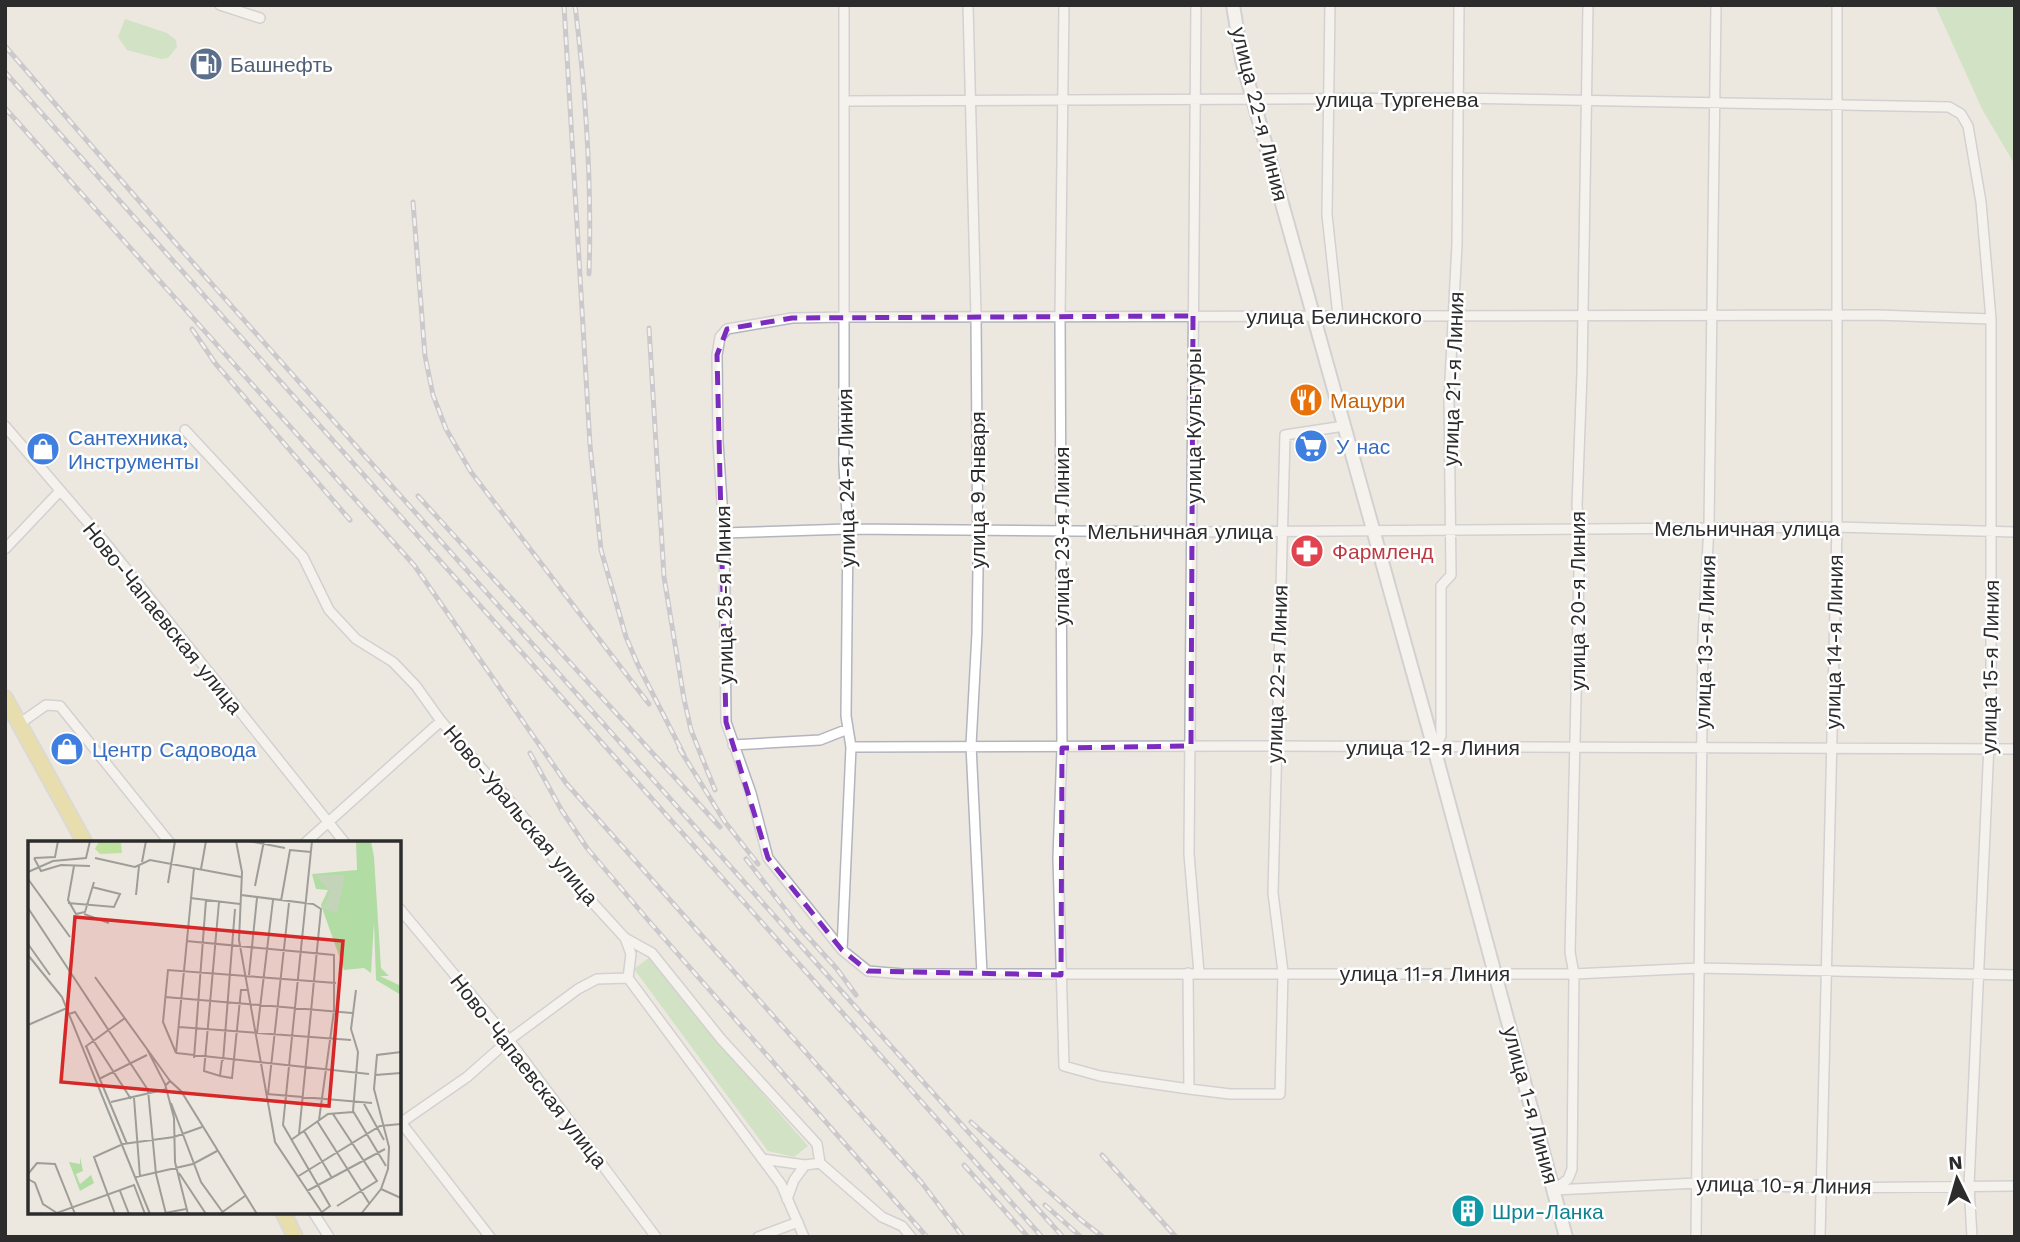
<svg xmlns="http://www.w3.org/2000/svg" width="2020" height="1242" viewBox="0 0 2020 1242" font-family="'Work Sans',sans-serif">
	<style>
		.green { fill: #b1dca3 }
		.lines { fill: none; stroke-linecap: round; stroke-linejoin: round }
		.minor-casing { stroke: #b3b4be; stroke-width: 12 }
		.secondary-casing { stroke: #b3b4be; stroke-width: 16 }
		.primary-casing { stroke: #c8c8c8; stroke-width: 18 }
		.minor { stroke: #fff; stroke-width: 9 }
		.secondary { stroke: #fff; stroke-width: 12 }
		.primary { stroke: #e2d26f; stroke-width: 14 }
		.rail-casing { stroke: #a3a4b4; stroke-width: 5 }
		.rail { stroke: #fff; stroke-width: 2.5; stroke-dasharray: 8; stroke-linecap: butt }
		.marked { fill: none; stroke: #7b2cbf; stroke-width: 5; stroke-dasharray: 14 9; stroke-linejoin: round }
		.labels { text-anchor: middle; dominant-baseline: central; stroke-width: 5; stroke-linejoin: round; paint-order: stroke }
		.service-label { font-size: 21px; fill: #4e5e75; stroke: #fff; text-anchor: start }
		.street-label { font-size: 21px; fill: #2c2c2c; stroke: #fff }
		.food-label { font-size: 21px; fill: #c56008; stroke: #fff; text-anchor: start }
		.shop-label { font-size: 21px; fill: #366cbe; stroke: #fff; text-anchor: start }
		.health-label { font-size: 21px; fill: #be3a42; stroke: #fff; text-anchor: start }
		.culture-label { font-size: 21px; fill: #0d838f; stroke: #fff; text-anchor: start }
		.inset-road { fill: none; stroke: #9f9d98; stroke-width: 2 }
		.view { fill: #d62828; fill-opacity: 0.15; stroke: #d62828; stroke-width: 3.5 }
		.inset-edge { fill: none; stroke: #2c2c2c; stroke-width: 3.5 }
	</style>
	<rect width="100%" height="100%" fill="#ece8e0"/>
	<!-- green -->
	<path class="green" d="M1935,5H2015V165L1982,109Z
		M125,19L167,33L176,40L177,47L168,58L161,59L127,50L118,37Z
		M650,957L734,1061L808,1146L794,1157L768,1151L634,969Z"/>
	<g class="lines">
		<defs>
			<path id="minor" d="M220,5L260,18
				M968,5L976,316L978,569L977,633L971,745L982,974
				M1064,5L1060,315L1062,748L1058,858L1064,1066L1100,1076L1189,1089L1188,973
				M1196,5L1189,854L1199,973
				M1330,5L1327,215L1338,316
				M845,101L1457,98L1949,107L1961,114L1968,126L1981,202L1991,319V700L1969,1185L1972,1237
				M1991,319L1876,315L845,317L792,318L727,329L720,337L717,355L718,442L724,533L726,722L751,793L768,858L842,950L868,971L903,974H1574L1699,968L2015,975
				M5,426L108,546L345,843
				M185,430L303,557L329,610L356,639L393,662L416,686L441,721L527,821L561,868L625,938L631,954L628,978L781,1184L804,1237
				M724,533L848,529L1193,532L1837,527L2015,532
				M5,549L59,492
				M19,724L46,705L60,706L170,843
				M733,745L820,740L848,729
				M851,747L1243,746L2015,749
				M1434,748L1441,736V586L1451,575L1449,399L1457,244L1459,5
				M305,843L441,721
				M399,908L509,1040L656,1237
				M625,938L652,953L721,1039L817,1144L820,1163
				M842,950L851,747L846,716L848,529L844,467V5
				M1189,1089L1230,1094H1280L1283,972L1273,893L1285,435L1344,426
				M399,1120L490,1237
				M399,1124L467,1077L509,1040L578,989L597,979L628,978
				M762,1159L805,1165
				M1554,1190L1568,1179L1572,1169L1574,974L1570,952L1580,528L1577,506L1582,373L1588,5
				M1554,1190L1697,1183L1820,1188L2015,1186
				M787,1199L794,1180L805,1165L820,1163L882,1217L902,1226L911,1237
				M313,1212L329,1237
				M758,1237L798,1222
				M1696,1237L1703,638L1709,525L1716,5
				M1820,1237L1837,527V5"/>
			<path id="secondary" d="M1233,5L1242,60L1434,748L1566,1237"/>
			<path id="primary" d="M5,698L85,843
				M283,1212L295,1237"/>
		</defs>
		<!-- minor casing -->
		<use href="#minor" class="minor-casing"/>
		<!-- secondary casing -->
		<use href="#secondary" class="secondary-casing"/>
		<!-- primary casing -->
		<use href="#primary" class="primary-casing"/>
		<!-- minor -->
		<use href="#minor" class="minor"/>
		<!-- secondary -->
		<use href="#secondary" class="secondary"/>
		<!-- primary -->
		<use href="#primary" class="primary"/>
		<defs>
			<path id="rail" d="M564,5L590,445L601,550L626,637L638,665L684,755
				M575,5C586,94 592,185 589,274
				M5,46L179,247L844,994L1063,1237
				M5,72L1042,1237
				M5,108L414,565L566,783L922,1183L963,1237
				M413,202L425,356L433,395L446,429L471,472L649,704
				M649,328L664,577L684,699L691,730L715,790
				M192,329L215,363L350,520
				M418,496L720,827
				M679,748L725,822L758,864
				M530,753L562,811L587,848L648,920L927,1237
				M746,859L799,927L837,969L856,995
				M971,1122L1081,1220L1103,1237
				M1102,1155L1176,1237
				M964,1165L1028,1237
				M1045,1205L1081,1237"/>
		</defs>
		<!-- rail casing -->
		<use href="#rail" class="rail-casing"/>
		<!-- rail -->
		<use href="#rail" class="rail"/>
	</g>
	<!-- marked area -->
	<path d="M0 0H2020V1242H0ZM1193,316L1191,746L1062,748L1061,975L868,971L842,950L768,858L726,722L717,355L727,329L792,318Z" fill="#ece8e0" fill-opacity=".55" fill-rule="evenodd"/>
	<path class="marked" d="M1193,316L1191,746L1062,748L1061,975L868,971L842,950L768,858L726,722L717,355L727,329L792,318Z"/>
	<!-- icons -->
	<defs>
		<symbol id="fuel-disc" viewBox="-11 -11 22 22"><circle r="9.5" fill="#5c6f8a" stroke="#fff"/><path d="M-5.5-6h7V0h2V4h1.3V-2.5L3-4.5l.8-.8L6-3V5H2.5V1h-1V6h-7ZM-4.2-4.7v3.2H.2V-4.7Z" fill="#fff"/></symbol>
		<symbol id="restaurant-disc" viewBox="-11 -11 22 22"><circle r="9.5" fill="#e8710a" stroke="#fff"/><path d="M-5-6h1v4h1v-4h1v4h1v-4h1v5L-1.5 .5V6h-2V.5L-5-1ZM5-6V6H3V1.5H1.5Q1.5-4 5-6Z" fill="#fff"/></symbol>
		<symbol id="supermarket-disc" viewBox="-11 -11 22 22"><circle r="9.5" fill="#3f7fe0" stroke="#fff"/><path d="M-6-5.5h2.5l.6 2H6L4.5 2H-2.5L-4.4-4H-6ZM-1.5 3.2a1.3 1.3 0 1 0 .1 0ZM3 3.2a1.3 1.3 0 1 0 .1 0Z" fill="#fff"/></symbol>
		<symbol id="shop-disc" viewBox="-11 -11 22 22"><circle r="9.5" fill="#3f7fe0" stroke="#fff"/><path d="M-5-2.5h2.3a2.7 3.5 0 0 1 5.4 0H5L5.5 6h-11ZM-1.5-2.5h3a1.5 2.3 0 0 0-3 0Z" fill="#fff"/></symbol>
		<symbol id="pharmacy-disc" viewBox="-11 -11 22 22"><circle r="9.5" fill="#e0444e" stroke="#fff"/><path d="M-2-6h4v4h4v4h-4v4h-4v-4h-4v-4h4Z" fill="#fff"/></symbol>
		<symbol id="building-disc" viewBox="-11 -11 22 22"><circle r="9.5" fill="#0f9aa8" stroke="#fff"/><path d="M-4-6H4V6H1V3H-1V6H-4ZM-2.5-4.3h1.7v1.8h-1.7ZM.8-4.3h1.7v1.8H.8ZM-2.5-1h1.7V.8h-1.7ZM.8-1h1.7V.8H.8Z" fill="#fff"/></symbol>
	</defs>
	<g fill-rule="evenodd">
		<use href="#fuel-disc" x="187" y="45" width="38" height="38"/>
		<use href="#restaurant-disc" x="1287" y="381" width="38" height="38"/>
		<use href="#supermarket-disc" x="1292" y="427" width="38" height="38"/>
		<use href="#shop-disc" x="24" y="430" width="38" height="38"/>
		<use href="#pharmacy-disc" x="1288" y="532" width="38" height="38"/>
		<use href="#shop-disc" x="48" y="730" width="38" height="38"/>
		<use href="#building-disc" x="1449" y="1192" width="38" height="38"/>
	</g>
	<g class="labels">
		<!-- service labels -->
		<g class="service-label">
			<text x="230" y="64">Башнефть</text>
		</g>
		<!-- street labels -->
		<g class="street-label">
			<text x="1397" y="99">улица Тургенева</text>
			<text transform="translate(1260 114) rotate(76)">улица 22-я Линия</text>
			<text x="1334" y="316">улица Белинского</text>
			<text transform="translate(1453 379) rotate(-88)">улица 21-я Линия</text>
			<text transform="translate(1193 426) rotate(-90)">улица Культуры</text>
			<text transform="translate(846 478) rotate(-91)">улица 24-я Линия</text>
			<text transform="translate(977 490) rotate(-90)">улица 9 Января</text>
			<text x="1747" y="528">Мельничная улица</text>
			<text x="1180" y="531">Мельничная улица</text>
			<text transform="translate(1061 536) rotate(-90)">улица 23-я Линия</text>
			<text transform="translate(724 595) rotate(-91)">улица 25-я Линия</text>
			<text transform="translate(1577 601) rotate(-90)">улица 20-я Линия</text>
			<text transform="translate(163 618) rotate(51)">Ново-Чапаевская улица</text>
			<text transform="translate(1705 642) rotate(-88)">улица 13-я Линия</text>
			<text transform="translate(1834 642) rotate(-89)">улица 14-я Линия</text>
			<text transform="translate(1990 667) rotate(-89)">улица 15-я Линия</text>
			<text transform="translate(1277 674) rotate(-88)">улица 22-я Линия</text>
			<text x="1433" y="747">улица 12-я Линия</text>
			<text transform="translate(521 815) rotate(50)">Ново-Уральская улица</text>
			<text x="1425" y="973">улица 11-я Линия</text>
			<text transform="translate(529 1071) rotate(52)">Ново-Чапаевская улица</text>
			<text transform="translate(1531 1105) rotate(75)">улица 1-я Линия</text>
			<text transform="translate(1784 1185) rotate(1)">улица 10-я Линия</text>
		</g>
		<!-- food labels -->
		<g class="food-label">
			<text x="1330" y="400">Мацури</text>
		</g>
		<!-- shop labels -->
		<g class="shop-label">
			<text x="68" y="437">Сантехника,<tspan x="68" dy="24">Инструменты</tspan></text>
			<text x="1336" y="446">У нас</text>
			<text x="92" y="749">Центр Садовода</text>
		</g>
		<!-- health labels -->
		<g class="health-label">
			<text x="1332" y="551">Фармленд</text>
		</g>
		<!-- culture labels -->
		<g class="culture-label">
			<text x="1492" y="1211">Шри-Ланка</text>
		</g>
	</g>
	<!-- overview -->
	<g transform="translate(28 841)">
		<rect width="373" height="373" fill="#ece8e0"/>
		<path d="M328,0H343L346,16L353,127L361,135H352L373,145V154L348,139L346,81L343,132L336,127L316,129L293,64L300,49L288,48L284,33L329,29ZM52,316L55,330L48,333L52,343L63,334L66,342L52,350L41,321L52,323Z" fill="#b1dca3"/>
		<path d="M287,34H317L309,73L295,67L302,51Z" fill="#c4d4b9"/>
		<path d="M71,0L93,2L94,12L72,13L67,8Z" fill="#c0e29f"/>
		<path class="inset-road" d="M208,0L214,31L211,99L247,301L295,373M221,0L257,7M284,0L255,284L302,365L294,371M6,17L13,30L33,24L62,25M6,17L27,16L30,0M67,17L107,26L122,19L213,36M114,21L118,0M46,25L40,59L48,73L57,71L66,41M173,28L178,0M0,31L25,20L58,17L62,0M0,38L42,96M140,42L147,0M227,45L236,0M108,54L111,25M213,54L285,63L293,68L271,293M162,57L212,63M253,60L262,9L283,11M191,61L176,230L192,235L194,219M40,62L86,66L92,53L64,46M261,62L240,253L344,262M0,67L120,249L128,333L138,373M56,73L81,82M158,100L306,114V170L291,279M0,103L22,134M0,114L34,156L122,373M221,134L229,57M67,136L119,208L137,243L146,277L147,321L160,373M328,149L323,188L330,211L325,270L358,325M137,156L324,172M41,173L47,171L103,258M0,184L39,167M151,186L323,199M229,192L245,59M58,205L99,303M57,206L97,177M119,208L142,240M148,212L135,181L140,129L308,142M148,212L341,233M148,212L166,27M166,217L178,59M195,220L207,68M347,234L373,232M192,235L204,237L213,149H220M71,238L119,214M138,244L142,240L153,250L229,373M106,257L112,336M83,261L139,248M335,261L356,299M143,262L173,341L196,373M305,273L349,340L309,365M289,280L341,362M276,290L304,337M263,299L300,273L325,271M151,332L178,373M0,333L9,322L27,323L47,373M108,336L165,323L189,310M269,336L352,285L373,283M0,338L7,342L15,363L29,372L106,344L117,373M353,348L373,357M92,350L101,373M279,350L357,308M137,372L158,368M193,372L217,355M87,373L66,316L95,303L146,296L174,286M333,373L353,348L360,328L361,306L346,248L349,214L373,211"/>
		<path class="view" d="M47,76L315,100L301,265L33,241Z"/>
		<rect width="373" height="373" class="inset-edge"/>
	</g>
	<!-- border -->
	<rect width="2020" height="1242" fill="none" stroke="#2c2c2c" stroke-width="14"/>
	<!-- north arrow -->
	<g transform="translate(1957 1179) rotate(355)" stroke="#ffffff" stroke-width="5" paint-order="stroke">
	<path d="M0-5L12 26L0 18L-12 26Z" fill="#2c2c2c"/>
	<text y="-10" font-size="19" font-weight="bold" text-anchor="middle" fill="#2c2c2c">N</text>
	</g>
</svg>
